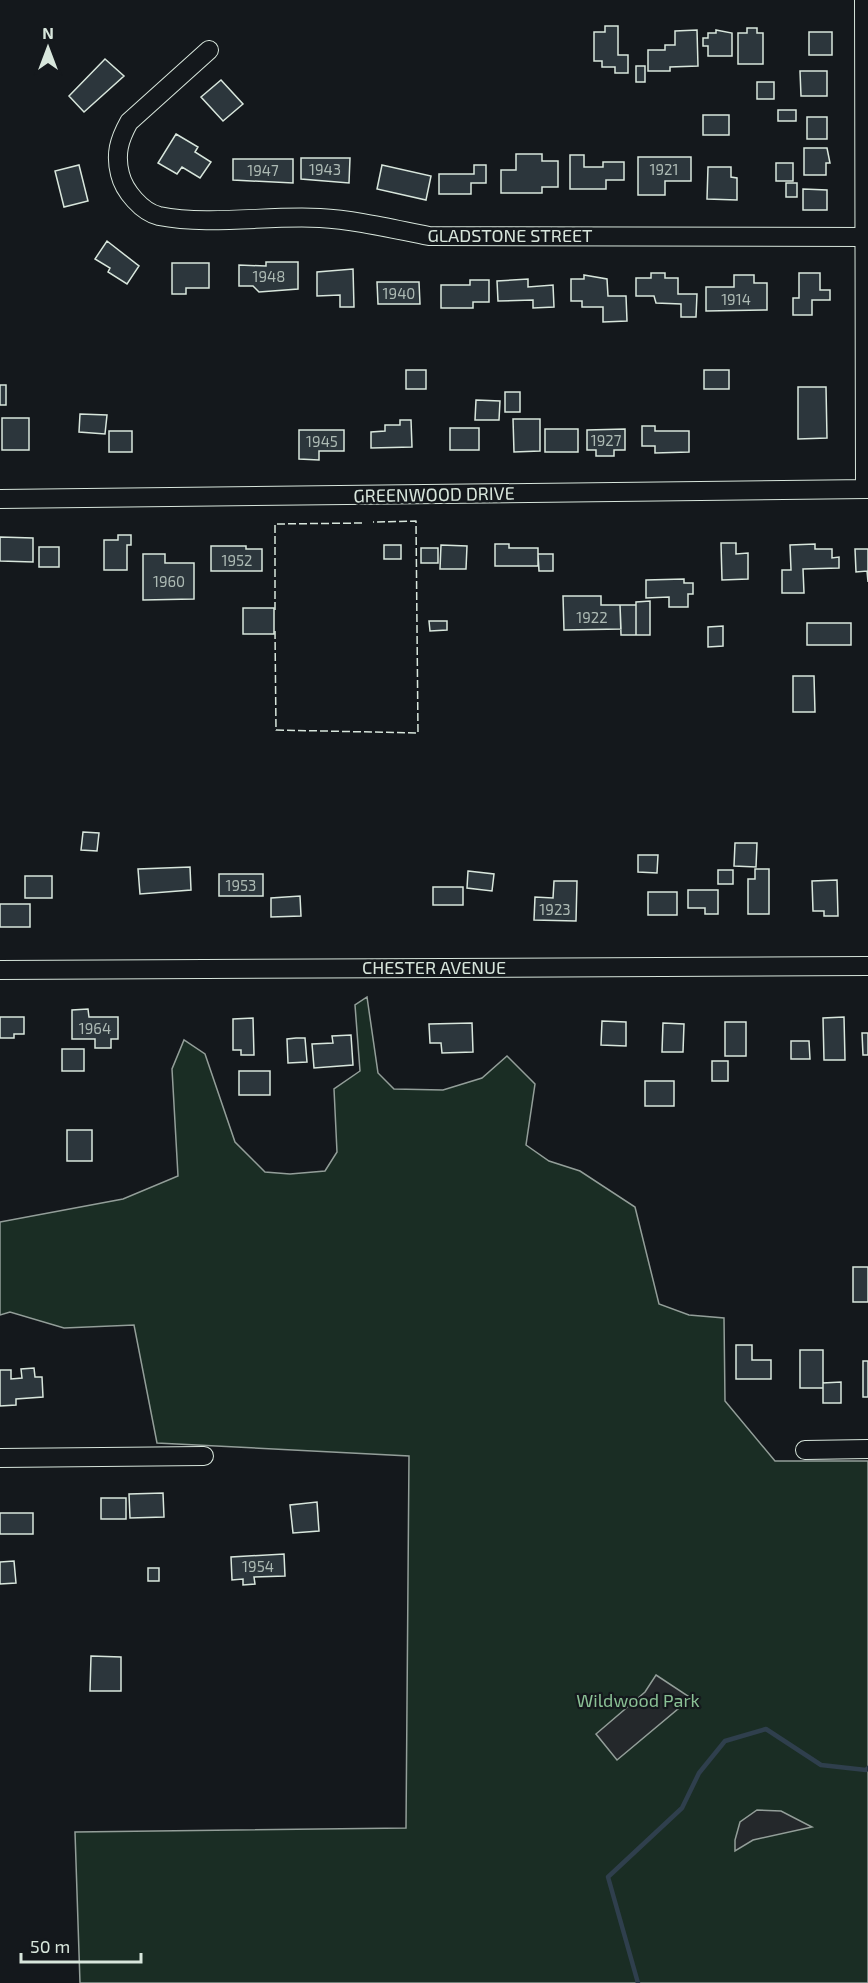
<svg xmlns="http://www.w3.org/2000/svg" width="868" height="1983" viewBox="0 0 868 1983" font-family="'Exo 2',sans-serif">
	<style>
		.green { fill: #1a2d24; stroke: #939e99; stroke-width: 1.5 }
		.parking { fill: #24282b; stroke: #939e99; stroke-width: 1.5 }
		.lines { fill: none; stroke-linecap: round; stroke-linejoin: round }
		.stream { stroke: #2f3f4d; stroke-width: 4.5 }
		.building { fill: #2c363c; stroke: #d8e6dc; stroke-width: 1.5 }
		.minor-casing { stroke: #d8e6dc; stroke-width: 20 }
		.minor { stroke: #14181c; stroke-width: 18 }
		.fence { stroke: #d8e6dc; stroke-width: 1.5; stroke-dasharray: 8 3; stroke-linecap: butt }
		.labels { text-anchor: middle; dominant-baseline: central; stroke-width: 4.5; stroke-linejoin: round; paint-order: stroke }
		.number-label { font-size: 15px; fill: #adbab4 }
		.street-label { font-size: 18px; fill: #d8e6dc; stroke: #14181c }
		.park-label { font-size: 18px; fill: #8ac095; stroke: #14181c }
	</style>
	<rect width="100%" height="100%" fill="#14181c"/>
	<!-- green -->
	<path class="green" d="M367,997L378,1073L394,1089L443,1090L482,1078L507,1056L535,1084L526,1145L549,1161L580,1171L635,1207L659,1304L689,1315L724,1318L725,1401L775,1461H868V1983H80L75,1832L406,1828L409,1456L157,1443L134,1325L64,1328L10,1312L0,1315V1222L123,1199L178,1176L172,1069L184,1040L205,1054L235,1142L265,1172L290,1174L325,1171L337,1152L334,1089L360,1071L355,1005Z"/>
	<!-- parking -->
	<path class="parking" d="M656,1675L691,1698L617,1760L596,1734L645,1692Z
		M757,1810L781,1811L812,1827L753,1840L735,1851V1840L740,1822Z"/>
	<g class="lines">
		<!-- stream -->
		<path class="stream" d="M638,1983L608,1877L682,1808L699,1773L725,1741L766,1729L821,1765L866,1770L868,1768"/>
	</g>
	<!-- building -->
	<path class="building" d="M605,26H618V55H628V73H615V67H602V61H594V32H605Z
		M747,28H757V33H763V64H738V33H747Z
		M697,30L698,66L670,67V71H648V50H665V45H675V31Z
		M716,30L732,33V56H708V46H703V38H708V33H716Z
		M809,32H832V55H809Z
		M105,59L124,76L84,112L69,96Z
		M636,66H645V82H636Z
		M800,71H827V96H801Z
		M221,80L243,104L223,121L201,97Z
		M757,82H774V99H757Z
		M778,110H796V121H778Z
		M703,115H729V135H703Z
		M807,117H827V139H807Z
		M176,134L198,147L195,152L211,162L200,178L182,167L177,174L158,163Z
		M804,148H827L830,163H826V175H804Z
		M516,154H542V161H558V187H542V193H501V170H516Z
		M570,155H584V167H603V162H624V180H606V189H570Z
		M638,157H691V181H665V195H638Z
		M301,158H350L349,183L301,179Z
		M233,159H293V183L233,180Z
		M776,163H793V181H776Z
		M79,165L88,201L64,207L55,171Z
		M382,165L431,176L426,200L377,189Z
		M474,165H486V183H471V194H439V174H474Z
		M708,167H731V177L737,178V200L707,199Z
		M786,183H797V197H786Z
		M803,189L827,190V210H803Z
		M107,241L139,266L127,284L108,272L110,268L95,259Z
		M266,262H298V289L259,292L253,286H239V265L266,266Z
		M172,263H209V288H186V294H172Z
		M353,269L354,307H340V295L317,296V272Z
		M651,273H665V278H678V294H697L696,317H681V304L656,303L654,296H636V278H651Z
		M799,273H820V290H830V300H812V315H793V298H799Z
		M584,275L607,279L608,296H626L627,321L603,322V307H582V301H571V279H584Z
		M734,275H754V283H767V310L706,311V287H734Z
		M528,279V287L553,285L554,307L533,308V300L498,301L497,281Z
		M470,280H489V302H473V308H441V285H470Z
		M377,282H419L420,304H378Z
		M406,370H426V389H406Z
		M704,370H729V389H704Z
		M0,385H6V405H0Z
		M798,387H826L827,438L798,439Z
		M505,392H520V412H505Z
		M476,400L500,401L499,420H475Z
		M80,414L107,415L105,434L79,432Z
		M2,418H29V450H2Z
		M513,419H540V451L514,452Z
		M400,420H411L412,447L371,448V432L385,431V425H400Z
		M642,426H655V431H689V452L655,453V446H642Z
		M450,428H479V450H450Z
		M545,429H578V452H545Z
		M625,429V450H614V456H596V450H587V430Z
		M299,430H344V451H319V460L299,459Z
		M109,431H132V452H109Z
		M118,535H131V545H127V570H104V540H118Z
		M0,537L33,538V562L0,561Z
		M721,543H736V554L748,553V579L722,580Z
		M495,544H509V548H538V566H495Z
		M815,544V549H832V558L839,557V568L803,569L804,593H782V570H791L790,545Z
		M384,545H401V559H384Z
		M441,545L467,546L466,569H440Z
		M211,546H246V549H262V571H211Z
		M39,547H59V567H39Z
		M421,548H438V563H421Z
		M855,549H868V582L867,571L856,572Z
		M143,554H165V563H194V599L143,600Z
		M538,554H553V571H539Z
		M684,579V583H693V594H688V607H669V597L646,598V580Z
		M563,596H601V605H620L621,629L564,630Z
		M650,601V635H636V602Z
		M620,605H636V635H621Z
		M243,608H274V634H243Z
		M429,621H447V630L430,631Z
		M807,623H851V645H807Z
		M723,626V646L708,647V627Z
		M793,676H814L815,712H793Z
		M83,832L99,833L97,851L81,850Z
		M735,843H757L756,867L734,866Z
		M638,855H658L657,873L638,872Z
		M190,867L191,890L140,894L138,869Z
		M755,869H769V914H748V879H755Z
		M718,870H733V884H718Z
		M468,871L494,874L492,891L467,888Z
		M219,874H263V896H219Z
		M25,876H52V898H25Z
		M837,880L838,916H824V911H813L812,881Z
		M554,881H577L576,921L534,920L535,897L553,898Z
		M433,887H463V905H433Z
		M688,890H718V914H705V908H688Z
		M648,892H677V915H648Z
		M300,896L301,916L271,917V898Z
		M0,904H30V927H0Z
		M88,1009L89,1017H118V1039H111V1048H95V1039H72V1010Z
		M0,1017H24V1034H14V1038H0Z
		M844,1017L845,1060H824L823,1018Z
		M253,1018L254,1055H241V1050H233V1019Z
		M602,1021L626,1022V1046L601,1045Z
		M725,1022H746V1056H725Z
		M472,1023L473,1052L442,1053L441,1043H430L429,1024Z
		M663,1023L684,1024L683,1052H662Z
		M862,1033H868V1055H863Z
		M351,1035L353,1065L314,1068L312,1044L333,1043L332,1036Z
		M296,1038H305L307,1062L288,1063L287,1039Z
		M791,1041H809L810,1059H791Z
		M62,1049H84V1071H62Z
		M712,1061H728V1081H712Z
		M239,1071H270V1095H239Z
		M645,1081H674V1106H645Z
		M67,1130H92V1161H67Z
		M853,1267H868V1302H853Z
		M736,1345H752V1360H771V1379H736Z
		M800,1350H823V1388H800Z
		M863,1361H868V1397H863Z
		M34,1368L35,1377H42L43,1397L16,1399V1405L0,1406V1370H11V1379L22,1378L21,1369Z
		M841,1382V1403H823V1383Z
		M163,1493L164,1517L130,1518L129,1494Z
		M101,1498H126V1519H101Z
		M317,1502L319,1531L293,1533L290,1505Z
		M0,1513H33V1534H0Z
		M284,1554L285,1576L254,1577L255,1584L243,1585V1579L232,1580L231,1557Z
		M14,1561L16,1583L0,1584V1562Z
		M148,1568H159V1581H148Z
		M91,1656L121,1657V1691H90Z"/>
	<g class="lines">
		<defs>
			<path id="minor" d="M864,0L865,489
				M209,50L129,122C119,140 115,154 120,174C124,191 142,212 159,216C209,226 269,215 320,218C357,220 393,229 429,236L868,237
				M0,499L868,489
				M0,970L868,966
				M805,1450L868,1449
				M0,1458L204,1456"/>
		</defs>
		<!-- minor casing -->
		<use href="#minor" class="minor-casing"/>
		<!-- minor -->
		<use href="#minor" class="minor"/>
		<!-- fence -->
		<path class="fence" d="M275,610V524L362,523
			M275,631L276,730L418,733L416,521L373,522"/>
	</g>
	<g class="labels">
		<!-- number labels -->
		<g class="number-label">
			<text x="325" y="169">1943</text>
			<text x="664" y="169">1921</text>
			<text x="263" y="170">1947</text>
			<text x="269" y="276">1948</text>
			<text x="399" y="293">1940</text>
			<text x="736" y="299">1914</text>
			<text x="606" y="440">1927</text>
			<text x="322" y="441">1945</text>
			<text x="237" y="560">1952</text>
			<text x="169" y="581">1960</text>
			<text x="592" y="617">1922</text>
			<text x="241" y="885">1953</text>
			<text x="555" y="909">1923</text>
			<text x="95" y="1028">1964</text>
			<text x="258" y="1566">1954</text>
		</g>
		<!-- street labels -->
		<g class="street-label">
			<text x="510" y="235">GLADSTONE STREET</text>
			<text transform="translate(434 494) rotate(-1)">GREENWOOD DRIVE</text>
			<text x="434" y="967">CHESTER AVENUE</text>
		</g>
		<!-- park labels -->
		<g class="park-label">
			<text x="638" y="1700">Wildwood Park</text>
		</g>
	</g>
	<!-- north arrow -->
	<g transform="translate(48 48)" stroke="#14181c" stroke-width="4.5" paint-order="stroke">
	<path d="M0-4.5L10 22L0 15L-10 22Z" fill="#d8e6dc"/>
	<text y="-9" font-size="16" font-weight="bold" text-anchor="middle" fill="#d8e6dc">N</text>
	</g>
	<!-- scale -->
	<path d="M21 1953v9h120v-9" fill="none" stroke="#d8e6dc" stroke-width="3"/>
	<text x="30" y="1953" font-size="18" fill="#d8e6dc" stroke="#14181c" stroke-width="4.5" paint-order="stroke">50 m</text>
</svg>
